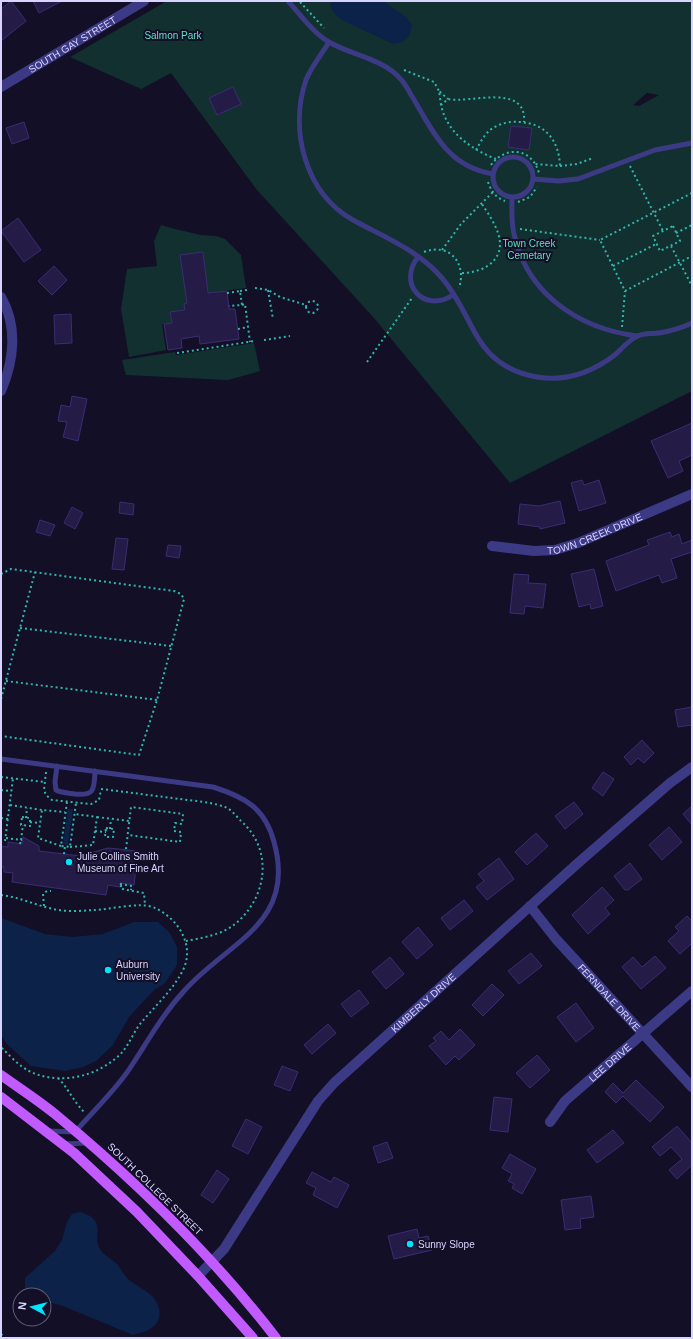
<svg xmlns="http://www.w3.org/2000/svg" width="693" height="1339" viewBox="0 0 693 1339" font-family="Helvetica,sans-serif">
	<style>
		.green { fill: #12302f; fill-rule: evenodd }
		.water { fill: #0c2248 }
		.building { fill: #241b47; stroke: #3b2d73 }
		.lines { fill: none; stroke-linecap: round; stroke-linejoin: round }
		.path { stroke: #2fb8b0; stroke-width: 2; stroke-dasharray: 2 3; stroke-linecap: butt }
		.lane { stroke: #3d3a85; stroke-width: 5 }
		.street { stroke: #3d3a85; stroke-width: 10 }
		.primary { stroke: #c25bff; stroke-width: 10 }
		.poi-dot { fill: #00e5ff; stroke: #130f26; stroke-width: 1.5 }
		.labels { text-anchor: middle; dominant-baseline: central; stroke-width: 4; stroke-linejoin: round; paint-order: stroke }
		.park-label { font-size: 10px; fill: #5fe0c0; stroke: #130f26 }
		.street-label { font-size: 10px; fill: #d9d4ff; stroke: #130f26 }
		.poi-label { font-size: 10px; fill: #d9d4ff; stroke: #130f26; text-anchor: start }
	</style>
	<rect width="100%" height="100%" fill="#130f26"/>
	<!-- green -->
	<path class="green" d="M167,1H692V391L510,483L374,318L257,190L171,73L141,89L70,57ZM647,93L659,95L639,106L633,105Z
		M161,225L175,229L201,235L216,236L225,239L241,255L246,288L208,293L203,252L181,255L187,303L184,304L185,310L170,312L172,323L162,324L166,350L129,357L121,309L127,269L157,266L154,241Z
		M254,343L260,371L228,380L126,375L122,360L175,352L176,355Z"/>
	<!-- water -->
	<path class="water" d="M332,1H383L407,18L412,25L410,34L403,42L393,44L342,20L333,12L330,5Z
		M68,809H73L68,845L63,844Z
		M1,918L45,934L73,937L103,934L134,922H158L170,933L177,947V965L165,983L154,990L129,1017L113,1045L96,1061L83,1067L65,1071L31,1066L7,1044L1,1035Z
		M80,1212C111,1221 88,1238 103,1253C107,1257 113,1260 117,1264C121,1269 124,1275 128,1279C135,1285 144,1289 151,1295C161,1304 164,1321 150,1329C146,1332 138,1333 133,1335L63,1306L44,1301V1295H32L25,1288V1278L55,1251L62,1240L67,1222L72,1214Z"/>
	<!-- building -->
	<path class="building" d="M11,1L26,21L1,41V9Z
		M33,1H62L39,13Z
		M233,87L241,104L217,115L209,98Z
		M24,122L29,138L12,144L6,128Z
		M511,126L532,128L529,150L508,147Z
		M18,218L41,250L24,262L1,231Z
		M203,252L208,293L227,291L229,309H235L239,339L200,344L199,336L181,339L182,348L168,350L164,324L172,323L170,312L185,310L184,304L187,303L180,255Z
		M54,266L67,280L52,295L38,281Z
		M71,314L72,343L55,344L54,315Z
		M72,396L87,399L78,441L63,437L67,422L58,421L61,405L70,407Z
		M692,423V455L679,461L683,471L668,478L651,441Z
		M582,480L584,485L599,480L606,503L579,511L571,483Z
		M560,501L565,523L540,529V527L518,524L520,504L539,506Z
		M120,502L134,504L133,515L119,513Z
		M72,507L83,513L75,529L64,523Z
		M40,520L55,525L50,536L36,532Z
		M670,532L672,537L679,534L682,544L692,540V552L671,559L677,578L662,583L659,575L616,591L606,561L649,545L647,540Z
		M116,538L128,539L124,570L112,569Z
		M168,545L181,546L179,558L166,556Z
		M594,569L603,606L591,609L590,604L579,607L571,574Z
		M514,574L529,575L528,583L546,584L543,608L525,606L524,614L510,613Z
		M692,707V725L678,727L675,710Z
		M642,740L654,753L644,763L638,758L631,765L624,757Z
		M603,772L614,779L603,796L592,788Z
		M574,802L583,814L565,829L555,816Z
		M692,806V825L683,814Z
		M669,827L682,842L662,860L649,845Z
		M536,833L548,846L527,865L515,852Z
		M23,837L39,846V851L89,857L90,853L108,848L138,851L134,885L120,883V887L108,885L106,895L12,882L13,873L4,872V867H1V846L8,847V842L22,844Z
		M499,858L514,879L487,900L476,887L484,881L478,874Z
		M630,863L642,879L628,890H625L614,876Z
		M602,887L614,900L605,908L610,914L588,934L572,915Z
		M464,900L473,911L450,930L441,918Z
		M687,916L692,921V943L680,954L668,941L679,931L675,927Z
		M418,927L433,945L417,959L402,942Z
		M531,953L542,966L519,984L508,971Z
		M655,956L666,968L641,989L622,967L633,957L642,967Z
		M390,957L404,974L386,989L372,972Z
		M492,984L504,995L483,1016L472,1005Z
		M359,990L369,1003L351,1017L341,1004Z
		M576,1003L594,1028L576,1042L557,1017Z
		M328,1024L336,1033L312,1054L304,1045Z
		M460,1029L475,1045L459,1060L455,1056L446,1065L429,1046L436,1041L433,1038L441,1031L449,1040Z
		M537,1055L550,1070L530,1088L516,1073Z
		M282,1066L298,1072L290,1091L274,1085Z
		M636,1080L664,1107L650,1122L623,1096L616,1103L605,1092L613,1083L623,1093Z
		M494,1097L512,1099L508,1132L490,1130Z
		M246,1119L262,1127L248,1154L232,1146Z
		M677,1126L692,1143V1165L677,1179L669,1170L682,1159L671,1147L660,1156L652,1147Z
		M613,1130L624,1143L597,1163L587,1150Z
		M387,1142L393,1158L378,1163L373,1147Z
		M510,1154L536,1169L522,1194L512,1188L514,1184L508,1181L512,1174L502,1168Z
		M217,1170L229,1179L213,1203L201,1195Z
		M312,1172L331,1182L334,1177L349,1185L337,1208L313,1195L316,1188L306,1183Z
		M591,1196L594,1217L580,1219L581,1228L565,1230L561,1200Z
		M417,1229L419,1238L428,1236L432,1250L394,1259L388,1236Z"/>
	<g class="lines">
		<!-- path -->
		<path class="path" d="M300,2L324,28
			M404,70L434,82L439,91
			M441,105L439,91L448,99
			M476,150C480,143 484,135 490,130C498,124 509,121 519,122C545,123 559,140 560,166L535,164
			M496,159C471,149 447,133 441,105L448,99C468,104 527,82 524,122
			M491,165C506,145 532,148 539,173
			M560,166L577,164L593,158
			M630,166L663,231
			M488,182C491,191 496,198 505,201
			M692,193L600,240L625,291L692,256
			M518,202L530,197L537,187
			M673,226L680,241L660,251L653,236Z
			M520,229L600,240
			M676,233L692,225
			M671,246L692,286
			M442,250L461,224L493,192
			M424,252C450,242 467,264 459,288
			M613,266L656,244
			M462,273C479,273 500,264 500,244C500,230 489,215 482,204
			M255,288L268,290L280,297L306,305
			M268,290L273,319
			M240,291L247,290
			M227,293L240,291L242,305L229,306
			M306 307a6 6 0 1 1 12 0a6 6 0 1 1-12 0Z
			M242,305L245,304L250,342
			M622,327L625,291
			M238,329L248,327
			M264,340L290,336
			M177,353L255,341
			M367,362L412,298
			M1,574L11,569L174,591L181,594L184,599L157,700L139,755L1,736
			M20,628L171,646
			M6,681L157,700
			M1,699L35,572
			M46,772L44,790L46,795L52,800L91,804L99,800L101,790
			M1,777L45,782
			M101,789C128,792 154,796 180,799C195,801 211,802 225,807C231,809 237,817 241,821C274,850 267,898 235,924C222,935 201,938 186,941
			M1,790L11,791
			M67,802L61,846L70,847L76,803
			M10,805L42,810
			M22,817L30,818V826L21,825Z
			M97,817L129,821
			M1,818L8,819
			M26,818L27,808
			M30,822L40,823
			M106,828L114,829L113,837H105Z
			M110,829L111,819
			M95,831L106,832
			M6,838L21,840L23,825
			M5,841L13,778
			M20,844L21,840
			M61,846L38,838L42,810L65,812
			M70,847L93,845L97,817L75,814
			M126,849L131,807L183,814L182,824L175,823L174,831L181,832L180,842L128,835
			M64,854L65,846
			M120,884L132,886L131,890
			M120,886H122V889L144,893L145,905
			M1,895C19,897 35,905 53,909C66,912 80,911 93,910C109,910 141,901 155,908C179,919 196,947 182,972C172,991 154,1007 140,1024C131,1036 128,1049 116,1058C93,1078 57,1085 29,1071C19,1066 9,1055 1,1047
			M44,906L43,894L47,891H51
			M58,1078C68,1088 74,1102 84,1112
			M1,1334L5,1338"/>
		<!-- lane -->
		<path class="lane" d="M288,1C300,14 313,33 329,42C349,54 374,57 392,71C402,78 407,88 413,98C434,133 448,167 493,174
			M329,42C322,54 311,67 306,80C289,130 305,193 353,220C384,237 418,250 442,278C477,319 472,365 537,377C567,382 593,372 616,354C622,348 630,339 638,336C643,333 653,334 659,333C671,331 682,328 692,323
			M493 177a20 20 0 1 1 40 0a20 20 0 1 1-40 0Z
			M533,179L558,181L578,179L655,150L692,143
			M512,197C512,209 511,222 514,234C527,294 579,329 638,336
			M418,257C397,284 424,314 453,295
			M1,759L213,787C245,797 265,808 274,842C297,924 227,942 184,991C163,1014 149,1039 132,1065C118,1088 93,1111 75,1132L48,1131
			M57,766L55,782L56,790C62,793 68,793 75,794C95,796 94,789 95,771
			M63,1144L87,1143"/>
		<!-- street -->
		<g class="street">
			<path id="s1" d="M1,87L144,1"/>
			<path d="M1,297C18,326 14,361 1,391"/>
			<path id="s2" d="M492,546L534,551L555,550L578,543L692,494"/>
			<path id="s3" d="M530,906L556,939L692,1087"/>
			<path id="s4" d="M550,1122L565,1101L692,991"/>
			<path id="s5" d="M198,1276L224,1249L318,1101L334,1083L578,863L670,783L692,767"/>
		</g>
		<!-- primary -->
		<path class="primary" d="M1,1075C19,1088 38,1100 55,1114C136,1181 212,1255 276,1338
			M1,1097L74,1153L137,1212L198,1276L253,1338"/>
	</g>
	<!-- markers -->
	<g class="poi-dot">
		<circle cx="69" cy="862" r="4"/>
		<circle cx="108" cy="970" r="4"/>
		<circle cx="410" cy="1244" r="4"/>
	</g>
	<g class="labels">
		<!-- park labels -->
		<g class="park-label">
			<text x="173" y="35">Salmon Park</text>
			<text x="529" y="243">Town Creek<tspan x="529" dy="12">Cemetary</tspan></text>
		</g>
		<!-- street labels -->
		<g class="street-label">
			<text stroke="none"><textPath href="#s1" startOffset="83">SOUTH GAY STREET</textPath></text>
			<text stroke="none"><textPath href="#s2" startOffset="106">TOWN CREEK DRIVE</textPath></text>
			<text stroke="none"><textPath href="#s3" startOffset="121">FERNDALE DRIVE</textPath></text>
			<text stroke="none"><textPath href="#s5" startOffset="357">KIMBERLY DRIVE</textPath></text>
			<text stroke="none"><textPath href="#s4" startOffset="85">LEE DRIVE</textPath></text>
			<text transform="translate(155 1189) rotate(44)">SOUTH COLLEGE STREET</text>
		</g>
		<!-- poi labels -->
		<g class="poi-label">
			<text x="77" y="856">Julie Collins Smith<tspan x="77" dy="12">Museum of Fine Art</tspan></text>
			<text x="116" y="964">Auburn<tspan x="116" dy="12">University</tspan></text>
			<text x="418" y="1244">Sunny Slope</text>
		</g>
	</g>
	<!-- border -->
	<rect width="693" height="1339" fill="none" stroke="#d9d4ff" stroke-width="4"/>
	<!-- north arrow -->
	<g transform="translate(32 1307) rotate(277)"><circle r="19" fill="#130f26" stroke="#625e7d"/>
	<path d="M0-3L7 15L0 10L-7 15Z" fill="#00e5ff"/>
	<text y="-6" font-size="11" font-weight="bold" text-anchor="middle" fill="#d9d4ff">N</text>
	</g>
</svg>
